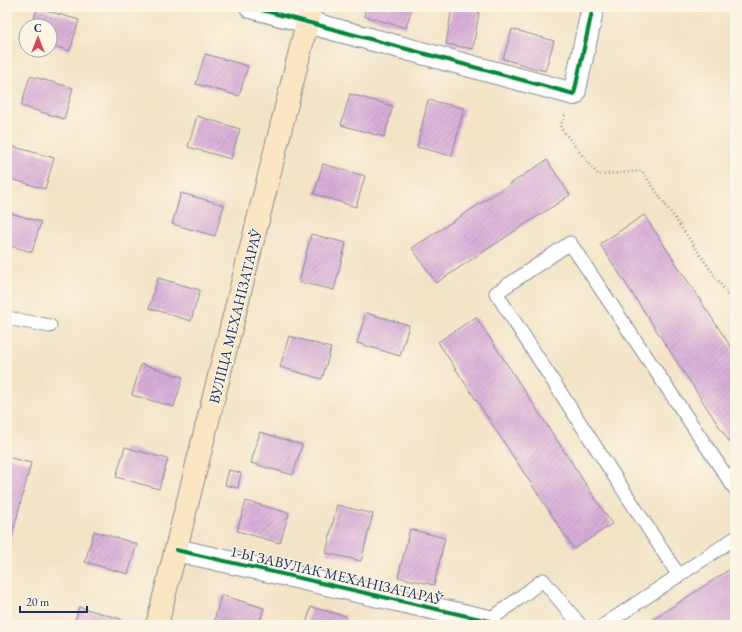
<svg xmlns="http://www.w3.org/2000/svg" width="742" height="632" viewBox="0 0 742 632" font-family="'EB Garamond',serif">
	<style>
		.building { fill: url(#building-hatch) }
		.lines { fill: none; stroke-linecap: round; stroke-linejoin: round }
		.lane-casing { stroke: #878a93; stroke-width: 15 }
		.street-casing { stroke: #878a93; stroke-width: 24 }
		.secondary-casing { stroke: #878a93; stroke-width: 24 }
		.path { stroke: #878a93; stroke-width: 2.5; stroke-dasharray: 1 3; stroke-linecap: butt }
		.lane { stroke: #fff; stroke-width: 13 }
		.street { stroke: #fff; stroke-width: 22 }
		.secondary { stroke: #fbe6c4; stroke-width: 22 }
		.cycleway-casing { stroke: #fcf5e5; stroke-width: 6 }
		.cycleway { stroke: #00873e; stroke-width: 4 }
		.labels { text-anchor: middle; dominant-baseline: central; stroke-width: 3; stroke-linejoin: round; paint-order: stroke }
		.street-label { font-size: 15px; fill: #1b2f5e; stroke: #fcf5e5 }
	</style>
	<defs>
		<pattern id="building-hatch" width="6" height="6" patternUnits="userSpaceOnUse"><rect width="6" height="6" fill="#d9aed9"/><path d="M-1 1l2-2M0 6l6-6M5 7l2-2" fill="none" stroke="#af8eb3"/></pattern>
	</defs>
	<rect width="100%" height="100%" fill="#fcf5e5"/>
	<filter id="ink" filterUnits="userSpaceOnUse"><feTurbulence type="fractalNoise" baseFrequency=".025" numOctaves="2"/><feDisplacementMap in="SourceGraphic" scale="8" xChannelSelector="R" yChannelSelector="G"/><feConvolveMatrix kernelMatrix="1 2 1 2 8 2 1 2 1" color-interpolation-filters="sRGB"/></filter>
	<filter id="wash" filterUnits="userSpaceOnUse"><feTurbulence type="fractalNoise" baseFrequency=".012" numOctaves="4" result="noise"/><feDisplacementMap in="SourceGraphic" scale="16" xChannelSelector="R" yChannelSelector="G"/><feGaussianBlur stdDeviation="0.9" result="paint"/><feColorMatrix in="noise" values="0 0 0 0 0 0 0 0 0 0 0 0 0 0 0 0 0 1.4 0 .05"/><feComposite in="paint" operator="in"/></filter>
	<g filter="url(#wash)">
		<rect width="100%" height="100%" fill="#f3e4c8"/>
		<g id="blocks">
			<!-- building -->
			<path class="building" d="M366,7H412L406,28L364,16Z
				M452,7L479,12L473,49L446,44Z
				M659,7H672L671,11Z
				M37,8L79,20L70,51L50,45V26H32Z
				M512,29L554,41L545,71L503,59Z
				M205,54L248,66L239,96L196,84Z
				M30,76L73,88L64,119L21,106Z
				M350,94L393,106L384,137L341,125Z
				M428,100L464,108L452,156L417,147Z
				M197,116L240,129L231,159L188,147Z
				M11,146L54,158L45,189L7,178V161Z
				M547,160L570,195L436,283L412,248Z
				M323,164L365,176L356,207L314,194Z
				M181,193L224,205L215,236L172,224Z
				M7,212L41,222L32,252L7,245Z
				M644,215L735,353V440L730,443L600,244Z
				M311,234L346,243L334,290L299,282Z
				M158,278L200,290L191,321L149,308Z
				M366,313L409,325L400,356L357,343Z
				M476,317L612,524L574,549L438,342Z
				M289,336L331,348L322,379L280,367Z
				M141,364L183,377L174,407L132,395Z
				M260,432L302,445L293,475L251,463Z
				M125,447L168,459L159,489L116,477Z
				M7,457L31,463L8,551H7Z
				M229,470L241,473L238,488L225,485Z
				M246,501L289,513L280,543L237,531Z
				M337,505L373,514L361,561L326,553Z
				M410,529L445,538L434,585L398,577Z
				M94,531L137,544L128,574L85,562Z
				M735,566V621L729,625H655L652,620Z
				M221,595L264,608L259,625H213Z
				M79,607L121,619L120,625H74Z
				M311,607L346,616L344,625H306Z"/>
		</g>
	</g>
	<g filter="url(#ink)">
		<use href="#blocks" fill-opacity="0" stroke="#878a93" stroke-width="1"/>
		<g class="lines">
			<defs>
				<path id="lane" d="M7,318L50,326
					M679,576L496,293L570,243L735,489
					M489,621L543,580L580,625
					M604,625L735,538"/>
				<path id="street" d="M251,7L574,94L593,7
					M176,550L489,621L491,625"/>
				<path id="secondary" d="M157,625L311,7"/>
			</defs>
			<!-- lane casing -->
			<use href="#lane" class="lane-casing"/>
			<!-- street casing -->
			<use href="#street" class="street-casing"/>
			<!-- secondary casing -->
			<use href="#secondary" class="secondary-casing"/>
			<!-- path -->
			<path class="path" d="M565,115L560,127L598,175L642,171L735,305"/>
			<!-- lane -->
			<use href="#lane" class="lane"/>
			<!-- street -->
			<use href="#street" class="street"/>
			<!-- secondary -->
			<use href="#secondary" class="secondary"/>
			<defs>
				<path id="cycleway" d="M251,7L574,94L593,7
					M176,550L489,621L491,625"/>
			</defs>
			<!-- cycleway casing -->
			<use href="#cycleway" class="cycleway-casing"/>
			<!-- cycleway -->
			<use href="#cycleway" class="cycleway"/>
		</g>
	</g>
	<g class="labels">
		<!-- street labels -->
		<g class="street-label">
			<text transform="translate(235 316) rotate(-76)">ВУЛІЦА МЕХАНІЗАТАРАЎ</text>
			<text transform="translate(337 575) rotate(13)">1-Ы ЗАВУЛАК МЕХАНІЗАТАРАЎ</text>
		</g>
	</g>
	<!-- margin -->
	<rect width="742" height="632" fill="none" stroke="#fcf5e5" stroke-width="24"/>
	<!-- north arrow -->
	<g transform="translate(38 38)"><circle r="19" fill="#fcf5e5" stroke="#a2a6af"/>
	<path d="M0-3L7 15L0 10L-7 15Z" fill="#d1495b"/>
	<text y="-6" font-size="11" font-weight="bold" text-anchor="middle" fill="#1b2f5e">С</text>
	</g>
	<!-- scale -->
	<path d="M20 606v6h67v-6" fill="none" stroke="#1b2f5e" stroke-width="2"/>
	<text x="26" y="606" font-size="12" fill="#1b2f5e" stroke="#fcf5e5" stroke-width="3" paint-order="stroke">20 m</text>
</svg>
